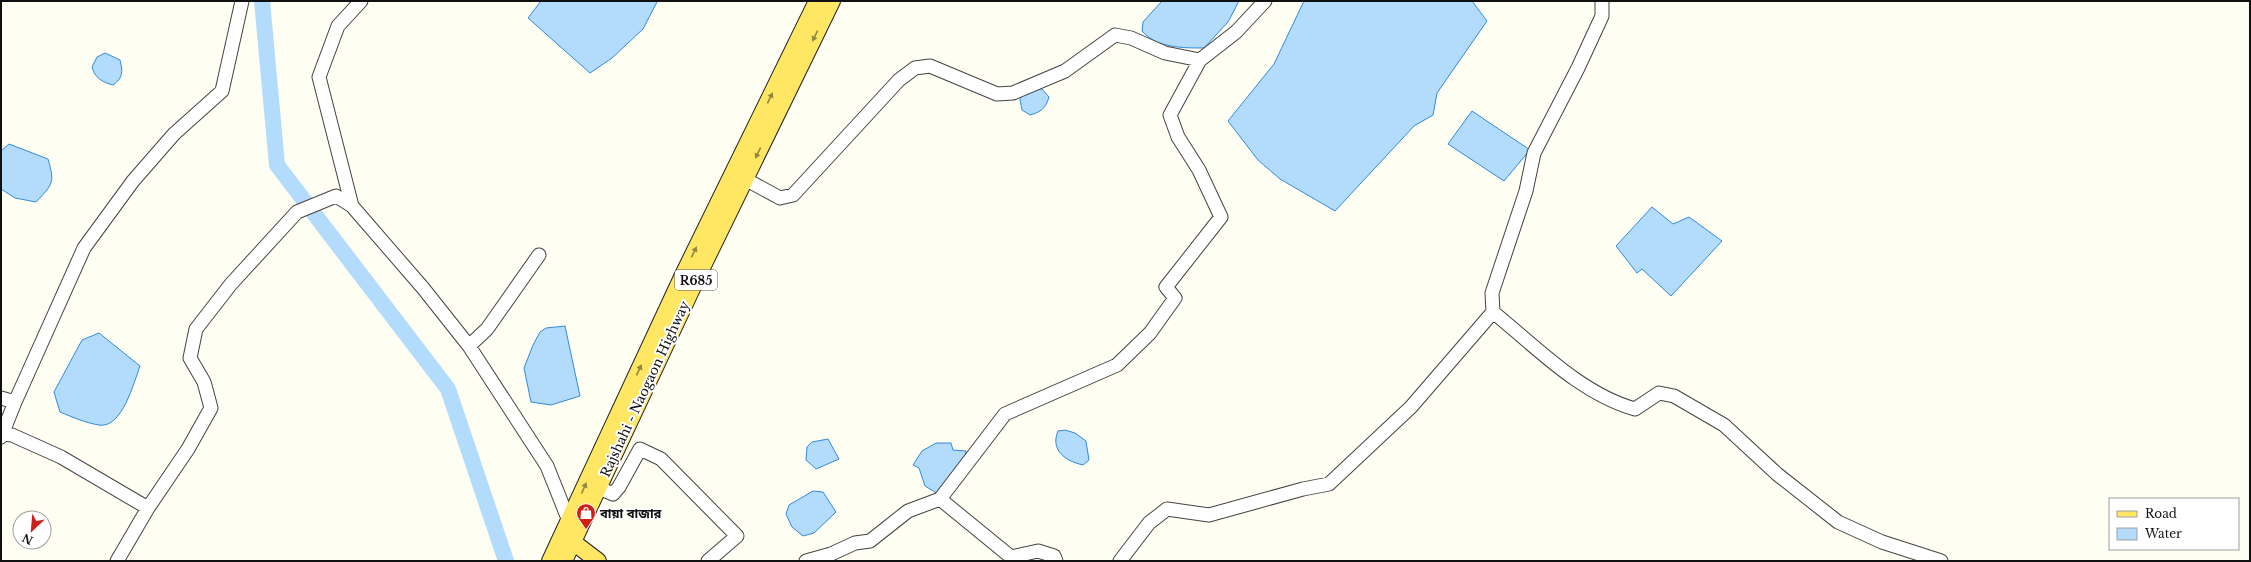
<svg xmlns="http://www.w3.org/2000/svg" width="2251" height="562" viewBox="0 0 2251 562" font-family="'Libre Baskerville','Noto Sans Bengali',serif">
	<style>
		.water { fill: #b2dbfc; stroke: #328adb }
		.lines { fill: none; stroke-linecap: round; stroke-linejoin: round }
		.river { stroke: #b2dbfc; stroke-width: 16 }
		.minor-casing { stroke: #434343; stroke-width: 15 }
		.major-casing { stroke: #212121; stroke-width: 18 }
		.minor { stroke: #fff; stroke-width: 13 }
		.major { stroke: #ffe663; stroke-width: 16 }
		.oneway { fill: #93863e }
		.labels { text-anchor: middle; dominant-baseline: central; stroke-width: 4; stroke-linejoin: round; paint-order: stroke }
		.shield { fill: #fff; stroke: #585858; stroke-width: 1 }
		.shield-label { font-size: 12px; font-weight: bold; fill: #101010 }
		.street-label { font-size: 13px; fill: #101010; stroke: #fff }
		.poi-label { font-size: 13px; font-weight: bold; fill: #101010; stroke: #fff; text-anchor: start }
	</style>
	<rect width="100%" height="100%" fill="#fffef3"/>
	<!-- water -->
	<path class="water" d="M541,1H655L657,2L643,29L612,58L590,73L528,18Z
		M1162,1H1239L1228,22L1204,48C1183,48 1156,48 1142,31L1143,22Z
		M1304,1H1472L1487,21L1437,93L1433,115L1414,126L1335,211L1280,179L1258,160L1228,121L1274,64Z
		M105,53L120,60C123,72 123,78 113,85C102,82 95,78 92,67L97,57Z
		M1035,88L1042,89L1049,97C1046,108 1041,112 1030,115L1022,110L1020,100L1021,94Z
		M1472,111L1530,150L1504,181L1448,144Z
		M9,144L48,159C55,183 53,184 36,202L15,198L1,189V151Z
		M1652,207L1673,224L1689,217L1722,241L1671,296L1642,269L1637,273L1616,246Z
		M565,326L580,396L551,405L531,402L524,368L533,345L540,332L546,328Z
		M99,333L140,366C134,382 122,429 99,425C86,423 72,417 60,412L54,392L82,340Z
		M1065,430L1075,433L1086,441L1089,460L1083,465C1065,461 1050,450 1058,431Z
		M828,439L839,459L816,469L806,460L807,447L812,442Z
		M936,443H951L953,450L966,451L965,458L938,494L925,486L919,468L913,465L922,451Z
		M813,491L823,492L836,512L814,533L803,536L792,527L786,514L789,505Z"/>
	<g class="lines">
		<!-- river -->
		<path class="river" d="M262,1L277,165L448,389L506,561"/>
		<defs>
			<path id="minor" d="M361,1L338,26L319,77L352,206L423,288L469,346L547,466L569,521
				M745,179L780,198L793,195L899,80L915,68L930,66L997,94L1013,93L1065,71L1115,35L1131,38L1165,53L1200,60L1236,32L1265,1
				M1493,312C1536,347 1581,394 1635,409L1659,393L1674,396L1724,425L1777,474L1838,522L1882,542L1941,561
				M469,346L487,329L539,255
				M1,398L15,402
				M3,434L12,435L61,457L148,508
				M1,437L15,402L84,248L133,181L174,134L222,91L242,1
				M599,488L613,494L619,487L640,449L661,459L737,536L708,561
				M940,499L1011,557L1038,551L1054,556L1056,561
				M117,561L148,508L188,449L211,408L204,382L190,358L196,329L231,284L297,212L336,196L352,206
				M806,561L831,554L855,543L870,541L908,511L940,499L1005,414L1117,365L1150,333L1175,298L1166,287L1221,217L1199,170L1178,137L1170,115L1200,60
				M1120,561L1149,523L1167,509L1209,515L1303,489L1329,484L1411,407L1493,312L1492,293L1526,191L1534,153L1578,68L1602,16V1"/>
			<path id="major" d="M573,542L598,561
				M550,561L683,275L817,1
				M564,561L696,280L832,1"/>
		</defs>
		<!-- minor casing -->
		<use href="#minor" class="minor-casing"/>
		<!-- major casing -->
		<use href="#major" class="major-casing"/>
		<!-- minor -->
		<use href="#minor" class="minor"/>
		<!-- major -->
		<use href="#major" class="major"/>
	</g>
	<!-- one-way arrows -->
	<defs><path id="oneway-solid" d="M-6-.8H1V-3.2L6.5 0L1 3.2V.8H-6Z"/></defs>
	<g class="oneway">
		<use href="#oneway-solid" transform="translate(815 36) rotate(116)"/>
		<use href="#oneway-solid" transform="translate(770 98) rotate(-64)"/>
		<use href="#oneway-solid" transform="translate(758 153) rotate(116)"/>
		<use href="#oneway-solid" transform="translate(694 252) rotate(-64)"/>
		<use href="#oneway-solid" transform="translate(639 370) rotate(-65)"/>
		<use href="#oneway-solid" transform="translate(584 488) rotate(-66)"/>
	</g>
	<!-- icons -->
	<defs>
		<symbol id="shop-pin" viewBox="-11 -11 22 30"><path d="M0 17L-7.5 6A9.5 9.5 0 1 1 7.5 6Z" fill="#cf1f19" stroke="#fff"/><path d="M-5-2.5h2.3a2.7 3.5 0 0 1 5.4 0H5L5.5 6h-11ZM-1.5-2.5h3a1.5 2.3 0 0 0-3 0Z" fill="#fff"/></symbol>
	</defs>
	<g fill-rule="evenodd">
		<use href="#shop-pin" x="575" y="502" width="22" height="30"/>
	</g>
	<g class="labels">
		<!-- shield labels -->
		<rect class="shield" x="675" y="270" width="42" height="20" rx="3"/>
		<g class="shield-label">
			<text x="696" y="280">R685</text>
		</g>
		<!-- street labels -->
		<g class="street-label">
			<text transform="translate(645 389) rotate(-65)">Rajshahi - Naogaon Highway</text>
		</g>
		<!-- poi labels -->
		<g class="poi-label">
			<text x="600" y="513">বায়া বাজার</text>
		</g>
	</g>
	<!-- border -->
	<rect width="2251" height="562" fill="none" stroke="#101010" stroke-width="4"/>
	<!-- legend -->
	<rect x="2109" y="498" width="130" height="52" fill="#ffffff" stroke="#9f9f9f"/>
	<rect x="2117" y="511" width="20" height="6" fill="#ffe663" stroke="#9f9f9f"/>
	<text x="2145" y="518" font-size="12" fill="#101010">Road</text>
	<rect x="2117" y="528" width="20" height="12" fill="#b2dbfc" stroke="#9f9f9f"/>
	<text x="2145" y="538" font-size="12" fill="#101010">Water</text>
	<!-- north arrow -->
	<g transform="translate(32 530) rotate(206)"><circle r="19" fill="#ffffff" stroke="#9f9f9f"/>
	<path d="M0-3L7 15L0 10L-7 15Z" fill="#cf1f19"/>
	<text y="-6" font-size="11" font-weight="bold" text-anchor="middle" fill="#101010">N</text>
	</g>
</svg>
